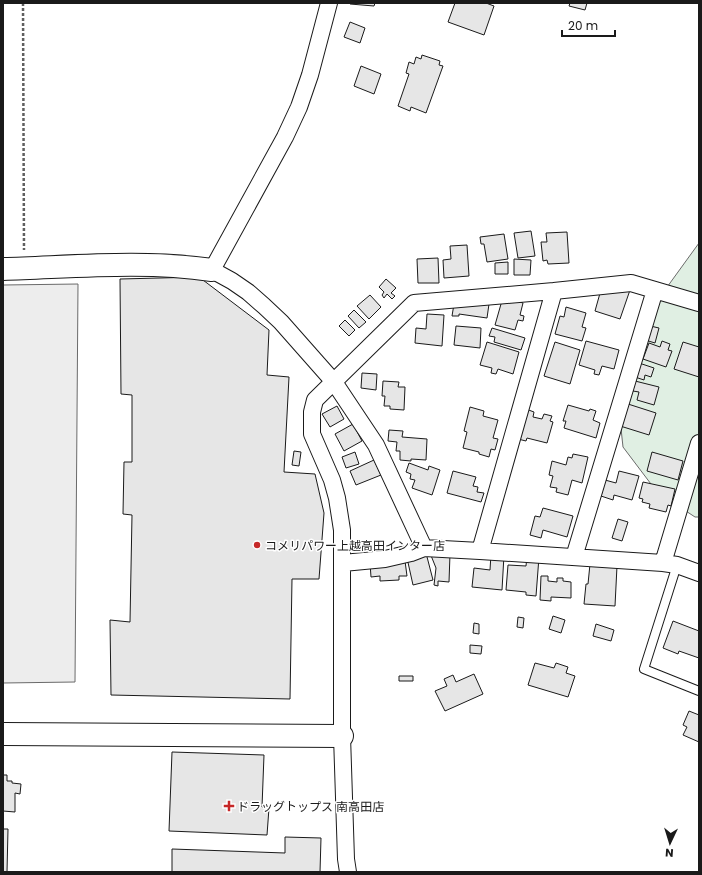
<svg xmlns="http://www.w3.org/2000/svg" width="702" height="875" viewBox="0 0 702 875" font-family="Poppins,'Noto Sans JP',sans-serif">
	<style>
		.green { fill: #e0efe3; stroke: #6a6a6a }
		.parking { fill: #ededed; stroke: #6a6a6a }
		.building { fill: #e6e6e6; stroke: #1a1a1a }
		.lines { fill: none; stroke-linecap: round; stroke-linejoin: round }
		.lane-casing { stroke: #1a1a1a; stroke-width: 10 }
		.street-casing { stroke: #1a1a1a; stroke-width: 18 }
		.secondary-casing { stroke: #1a1a1a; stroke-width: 24 }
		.path { stroke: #5f5f5f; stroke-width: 2.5; stroke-dasharray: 3 2; stroke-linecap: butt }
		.lane { stroke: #fff; stroke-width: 8 }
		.street { stroke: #fff; stroke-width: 16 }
		.secondary { stroke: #fff; stroke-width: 22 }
		.poi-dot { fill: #c62828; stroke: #fff; stroke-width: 1.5 }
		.labels { text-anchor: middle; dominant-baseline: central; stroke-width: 3; stroke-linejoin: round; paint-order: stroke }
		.poi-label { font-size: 12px; fill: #1a1a1a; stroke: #fff; text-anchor: start }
	</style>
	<rect width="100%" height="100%" fill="#fff"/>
	<!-- green -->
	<path class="green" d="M699,243V517H695L657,492L623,447L619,410L657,301Z"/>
	<!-- parking -->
	<path class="parking" d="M78,284L75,682L3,683V285Z"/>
	<!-- building -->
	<path class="building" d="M351,3H375L374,6L350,4Z
		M455,3H486L494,6L484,35L448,22Z
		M570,3H587L585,10L569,6Z
		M350,22L365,28L360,43L344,37Z
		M422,55L440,61L439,65L443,66L426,113L411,107L410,111L398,106L409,74L406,73L409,62L414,64L416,57L421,59Z
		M361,66L381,74L374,94L354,86Z
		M531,231L535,256L518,258L514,233Z
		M567,232L569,263L548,264L547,260L543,261L541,242H547L546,233Z
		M504,234L508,259L487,262L484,244H481L480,237Z
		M467,245L469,276L444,278L443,260L451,259L450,246Z
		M438,258L439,283H418L417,259Z
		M514,259L531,260L530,275H514Z
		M508,262V274H495V263Z
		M199,277L269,330L267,375L289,377L284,472L315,474L324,513L319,579H292L290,699L111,695L110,620L130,622L132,515L123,514L124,462H132V395L121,394L120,279Z
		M386,279L396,288L391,293L395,296L392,299L387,294L384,298L382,295L384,292L379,287Z
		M602,286L630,290L620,319L595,311Z
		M370,295L381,307L369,319L357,306Z
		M503,297L523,303L520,315L524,316L523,321L518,320L515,330L495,325Z
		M454,304H489L487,318L459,314V316H452Z
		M566,307L586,313L582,327L586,328L582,341L555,334L560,316L564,317Z
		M354,310L366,322L359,328L348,316Z
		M427,314L444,315L442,346L415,343L416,328L426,329Z
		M345,320L355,330L349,336L339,326Z
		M646,325L659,328L655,343L642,339Z
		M456,326L481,328L480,348L454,345Z
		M492,328L525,338L521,350L494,342L495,337L489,336Z
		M586,341L619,350L614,369L602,366L599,375L594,374L595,370L579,365Z
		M662,341L670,344L668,350L672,351L666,367L643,359L649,343L660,347Z
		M487,342L519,352L513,374L498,369L496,374L491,373L492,368L480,365Z
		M555,342L580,350L570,384L544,376Z
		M683,342L699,347V377L674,369Z
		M636,362L654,368L651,377L645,375L644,380L632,376Z
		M362,373L377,374L376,390L361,388Z
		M383,381L399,382L398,387H405L404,410L390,409V406H384L385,396H382Z
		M635,381L659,387L654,405L637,400L639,392L633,391Z
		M628,404L656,413L649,435L617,425Z
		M568,405L589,411L590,409L596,411L593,420L600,423L596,438L564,428L566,421H563Z
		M337,406L344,419L330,427L322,414Z
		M470,407L484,411L483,416L498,420L493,438L498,439L495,450L491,449L489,457L479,454V452L463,448L467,432L464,431Z
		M526,409L534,412L533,417L542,419L544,414L552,416L550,421L553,422L547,443L527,438L526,441L518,439Z
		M353,424L362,441L344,451L335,434Z
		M389,430L403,431L402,437L427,439L426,460L411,459V461L400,460V451H396L397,442L388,441Z
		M294,451L301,452L299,466L292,465Z
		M355,452L359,464L346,468L342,457Z
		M652,452L683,461L678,480L647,471Z
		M573,454L588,457L582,483L572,480L568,495L556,492L557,488L550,487L553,476L549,475L552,461L566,465L568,457L572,458Z
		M374,460L381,475L356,485L350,471Z
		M409,463L428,470L429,466L440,470L432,495L412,488L415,480L410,479L411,474L406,472Z
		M453,471L476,477L473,486L478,487L477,492L484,493L481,502L447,493Z
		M619,471L639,476L632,500L614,495L613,500L601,496L605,480L616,483Z
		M643,482L675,489L671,506L668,505L666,512L649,508L650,504L642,502L643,499L639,498Z
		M543,508L573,516L567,537L543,530L541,538L530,535L535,516L540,517Z
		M618,519L628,522L622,541L612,538Z
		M426,553L433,580L413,585L407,558Z
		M430,553L450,554L449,582L438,581V586L434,585L436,568Z
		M491,554L504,555L502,590L472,587L474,568L490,570Z
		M527,556L539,557L536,596L526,595V592L506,590L508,565L526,566Z
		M405,561L407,576H399V580L380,581V576L371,577L370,563Z
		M590,564L617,566L615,606L584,604L586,584H588Z
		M541,576H548V581L557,582V578H563V581L571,582V598L551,597V601L540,600Z
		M553,616L565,620L561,633L549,629Z
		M518,617L524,618L523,628L517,627Z
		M673,621L699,631V658L679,651L678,654L663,648Z
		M474,623L479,624V634L473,633Z
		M596,624L614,630L611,641L593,636Z
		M470,645L482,646L481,654L470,653Z
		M535,663L554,668L556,663L568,667L566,673L575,676L568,697L528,685Z
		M474,674L483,694L445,711L435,691L447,686L444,679L453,675L456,682Z
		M399,676H413V681H399Z
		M689,711L699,715V742L683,735L687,727L683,725Z
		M172,752L264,755L262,807L269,808L267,835L169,831Z
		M3,775H7V781H12V783L21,784L20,794L15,793V812L3,811Z
		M3,829H8L7,872H3Z
		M285,837L321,838L320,872H172V849L285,853Z"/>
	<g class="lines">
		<defs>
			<path id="lane" d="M677,565L644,669L699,691"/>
			<path id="street" d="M329,3L310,75L299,107L285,137L212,270L232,281L248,292L264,306L281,322L334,382L376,445L424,548
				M554,291L631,283L699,303
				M574,557L655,290
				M343,563L385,559L411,553L424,548L480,551L663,563L677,565L699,573
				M663,563L699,443
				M348,872L346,859L342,736V530L337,498L332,480L312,434V412L315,400L414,303L554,291L480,551"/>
			<path id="secondary" d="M3,269C73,267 143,260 212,270
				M3,734L342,736"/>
		</defs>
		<!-- lane casing -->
		<use href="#lane" class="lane-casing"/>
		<!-- street casing -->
		<use href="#street" class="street-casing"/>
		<!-- secondary casing -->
		<use href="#secondary" class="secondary-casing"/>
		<!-- path -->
		<path class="path" d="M23,3L24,250"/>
		<!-- lane -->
		<use href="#lane" class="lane"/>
		<!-- street -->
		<use href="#street" class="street"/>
		<!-- secondary -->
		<use href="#secondary" class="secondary"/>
	</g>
	<!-- markers -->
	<g class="poi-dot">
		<circle cx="257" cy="545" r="4"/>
		<path d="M227 800h4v4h4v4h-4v4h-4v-4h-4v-4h4z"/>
	</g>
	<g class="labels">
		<!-- poi labels -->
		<g class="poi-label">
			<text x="265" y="545">コメリパワー上越高田インター店</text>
			<text x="237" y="806">ドラッグトップス 南高田店</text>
		</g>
	</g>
	<!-- border -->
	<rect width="702" height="875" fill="none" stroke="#1a1a1a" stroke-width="8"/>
	<!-- north arrow -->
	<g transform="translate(670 843) rotate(184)" stroke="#ffffff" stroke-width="3" paint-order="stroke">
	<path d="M0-3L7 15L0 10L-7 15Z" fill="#1a1a1a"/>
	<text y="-6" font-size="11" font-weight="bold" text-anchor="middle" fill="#1a1a1a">N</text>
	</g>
	<!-- scale -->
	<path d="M562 30v6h53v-6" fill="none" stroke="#1a1a1a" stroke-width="2"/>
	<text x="568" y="30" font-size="12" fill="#1a1a1a" stroke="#ffffff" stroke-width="3" paint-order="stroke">20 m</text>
</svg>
